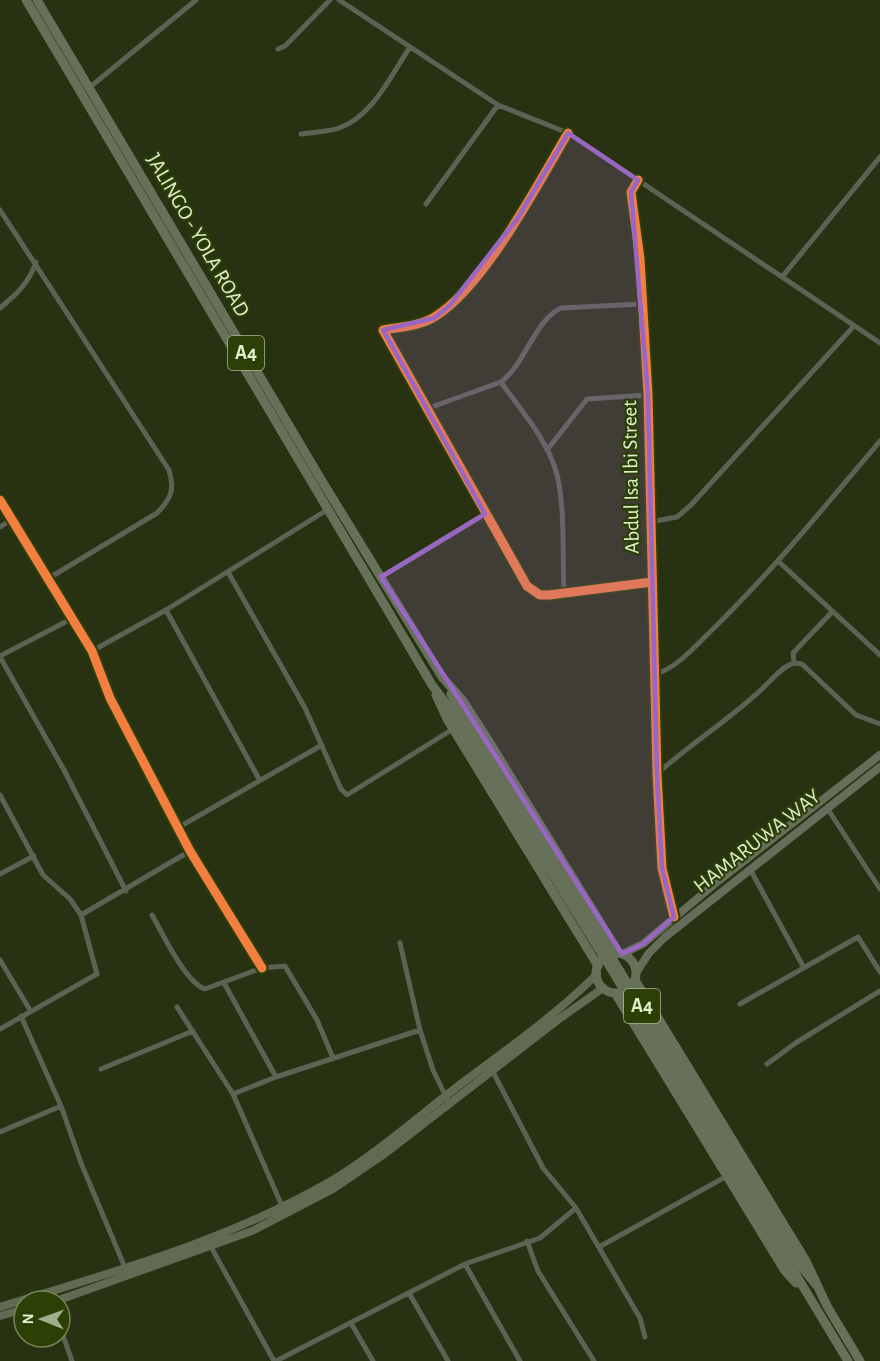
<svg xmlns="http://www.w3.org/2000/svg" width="880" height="1361" viewBox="0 0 880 1361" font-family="'Alegreya Sans',sans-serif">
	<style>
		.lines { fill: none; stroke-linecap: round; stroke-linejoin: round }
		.street { stroke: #5d6354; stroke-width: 5 }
		.secondary { stroke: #666d5b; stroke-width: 8 }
		.primary { stroke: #626a54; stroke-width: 8 }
		.highway { stroke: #677059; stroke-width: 9 }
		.cycleway-casing { stroke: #2c3f06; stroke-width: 13 }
		.cycleway { stroke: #f27e40; stroke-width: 9 }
		.marked { fill: #9967c3; fill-opacity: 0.2; stroke: #9967c3; stroke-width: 4.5; stroke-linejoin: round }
		.labels { text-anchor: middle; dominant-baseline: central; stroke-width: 4.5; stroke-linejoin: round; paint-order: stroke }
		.shield { fill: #2c3f06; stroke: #aabb91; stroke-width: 1.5 }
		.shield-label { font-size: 20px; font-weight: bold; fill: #e0f0cc }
		.street-label { font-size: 21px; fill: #e0f0cc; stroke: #2c3f06 }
	</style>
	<rect width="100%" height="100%" fill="#283213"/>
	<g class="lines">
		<!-- street -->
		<path class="street" d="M339,0L498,105L568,133L880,343
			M278,49L285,46L330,0
			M90,87L196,0
			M568,133C537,185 486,284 436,316C421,326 400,327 383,330L527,586L540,595H549L652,582
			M301,134C313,132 328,132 339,128C373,116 391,75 410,47
			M638,180L631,192L640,259L648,395L657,774L662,868L674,917
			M426,204L498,105
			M0,210L169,470C175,489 171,499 157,513L49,578
			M782,277L880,157
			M0,308C17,294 29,283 36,262
			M501,382C519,408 545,437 555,468C566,501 562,557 564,593
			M426,409L501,382C526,363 534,321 561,308L642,304
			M547,450L587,399L648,395
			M0,500L92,651L110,698L190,851L262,968
			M650,522L677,517L691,505L854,326
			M0,527L11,520
			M778,561L880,655
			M228,572L305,708L341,789L347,795L453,729
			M381,577L485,514
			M166,610L259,779
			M92,651L166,610L327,510
			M0,656L73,618
			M0,657L64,770L126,891
			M794,663L793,653L832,612
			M654,675C679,667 697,644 715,627C774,569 827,504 880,441
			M657,774C692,742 731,719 765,686C773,678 783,666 794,663L802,664L856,715L880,724
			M0,795L43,875L70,899L81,915L97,974L0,1029
			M827,808L880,889
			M179,827L322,745
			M750,869L804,968
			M0,874L34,856
			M81,915L190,851
			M152,915C163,934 185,982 205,989L262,968L285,966L317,1020L333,1058
			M400,943L420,1030
			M0,960L30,1010
			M224,983L276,1077
			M740,1004L858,937L880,972
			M177,1007L233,1094L276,1077L420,1030L433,1070L449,1103
			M21,1016L61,1106L81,1163L126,1270
			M767,1064L797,1042L880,991
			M101,1069L193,1031
			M492,1070L543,1168L576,1208L640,1318L645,1337
			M233,1094L282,1206
			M0,1132L61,1106
			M527,1241L538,1271L594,1361
			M210,1245L274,1361
			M599,1247L727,1176
			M465,1264L520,1361
			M409,1293L448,1361
			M351,1323L373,1361
			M60,1327L72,1361
			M276,1361L465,1264L540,1238L576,1208"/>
		<!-- secondary -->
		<path class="secondary" d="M622,954L643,944L717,882L880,755
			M636,973L649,953L665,937L880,767"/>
		<!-- primary -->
		<path class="primary" d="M56,1301L252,1231L333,1189L383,1155L559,1019L603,988
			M0,1307C113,1272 227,1241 331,1181C379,1152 421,1114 466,1080C510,1047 557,1014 597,974
			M0,1316L24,1309"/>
		<!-- highway -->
		<path class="highway" d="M26,0L432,685L451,710L613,972L848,1361
			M37,0L322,481L442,677L463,701L488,740L619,953
			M451,694L796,1260L817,1286
			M436,695L447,719L598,966
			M596 973a20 20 0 1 1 40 0a20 20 0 1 1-40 0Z
			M635,980L806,1261L827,1306L860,1361
			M615,993L785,1271L796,1283"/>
		<defs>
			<path id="cycleway" d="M568,133C537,185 486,284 436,316C421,326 400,327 383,330L527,586L540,595H549L652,582
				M638,180L631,192L640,259L648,395L657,774L662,868L674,917
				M0,500L92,651L110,698L190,851L262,968"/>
		</defs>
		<!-- cycleway casing -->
		<use href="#cycleway" class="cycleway-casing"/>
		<!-- cycleway -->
		<use href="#cycleway" class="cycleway"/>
	</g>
	<!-- marked area -->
	<path class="marked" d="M568,133L638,180L631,192L648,395L657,774L662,868L674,917L643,944L622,954L381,577L485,514L383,330L434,318L450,305L517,219Z"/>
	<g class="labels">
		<!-- shield labels -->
		<g class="shield">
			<rect x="228" y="336" width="36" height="34" rx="4.5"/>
			<rect x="624" y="989" width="36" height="34" rx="4.5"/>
		</g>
		<g class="shield-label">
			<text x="246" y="353">A4</text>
			<text x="642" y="1006">A4</text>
		</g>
		<!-- street labels -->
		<g class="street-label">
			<text transform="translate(198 235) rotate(60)">JALINGO - YOLA ROAD</text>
			<text transform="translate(631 477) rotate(-91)">Abdul Isa Ibi Street</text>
			<text transform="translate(757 841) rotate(-38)">HAMARUWA WAY</text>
		</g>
	</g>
	<!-- north arrow -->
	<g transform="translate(42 1319) rotate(271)"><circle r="28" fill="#2c3f06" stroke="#748655" stroke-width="1.5"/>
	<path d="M0-4.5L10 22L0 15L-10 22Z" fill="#a0ae8b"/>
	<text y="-9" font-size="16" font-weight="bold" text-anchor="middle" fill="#e0f0cc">N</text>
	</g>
</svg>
